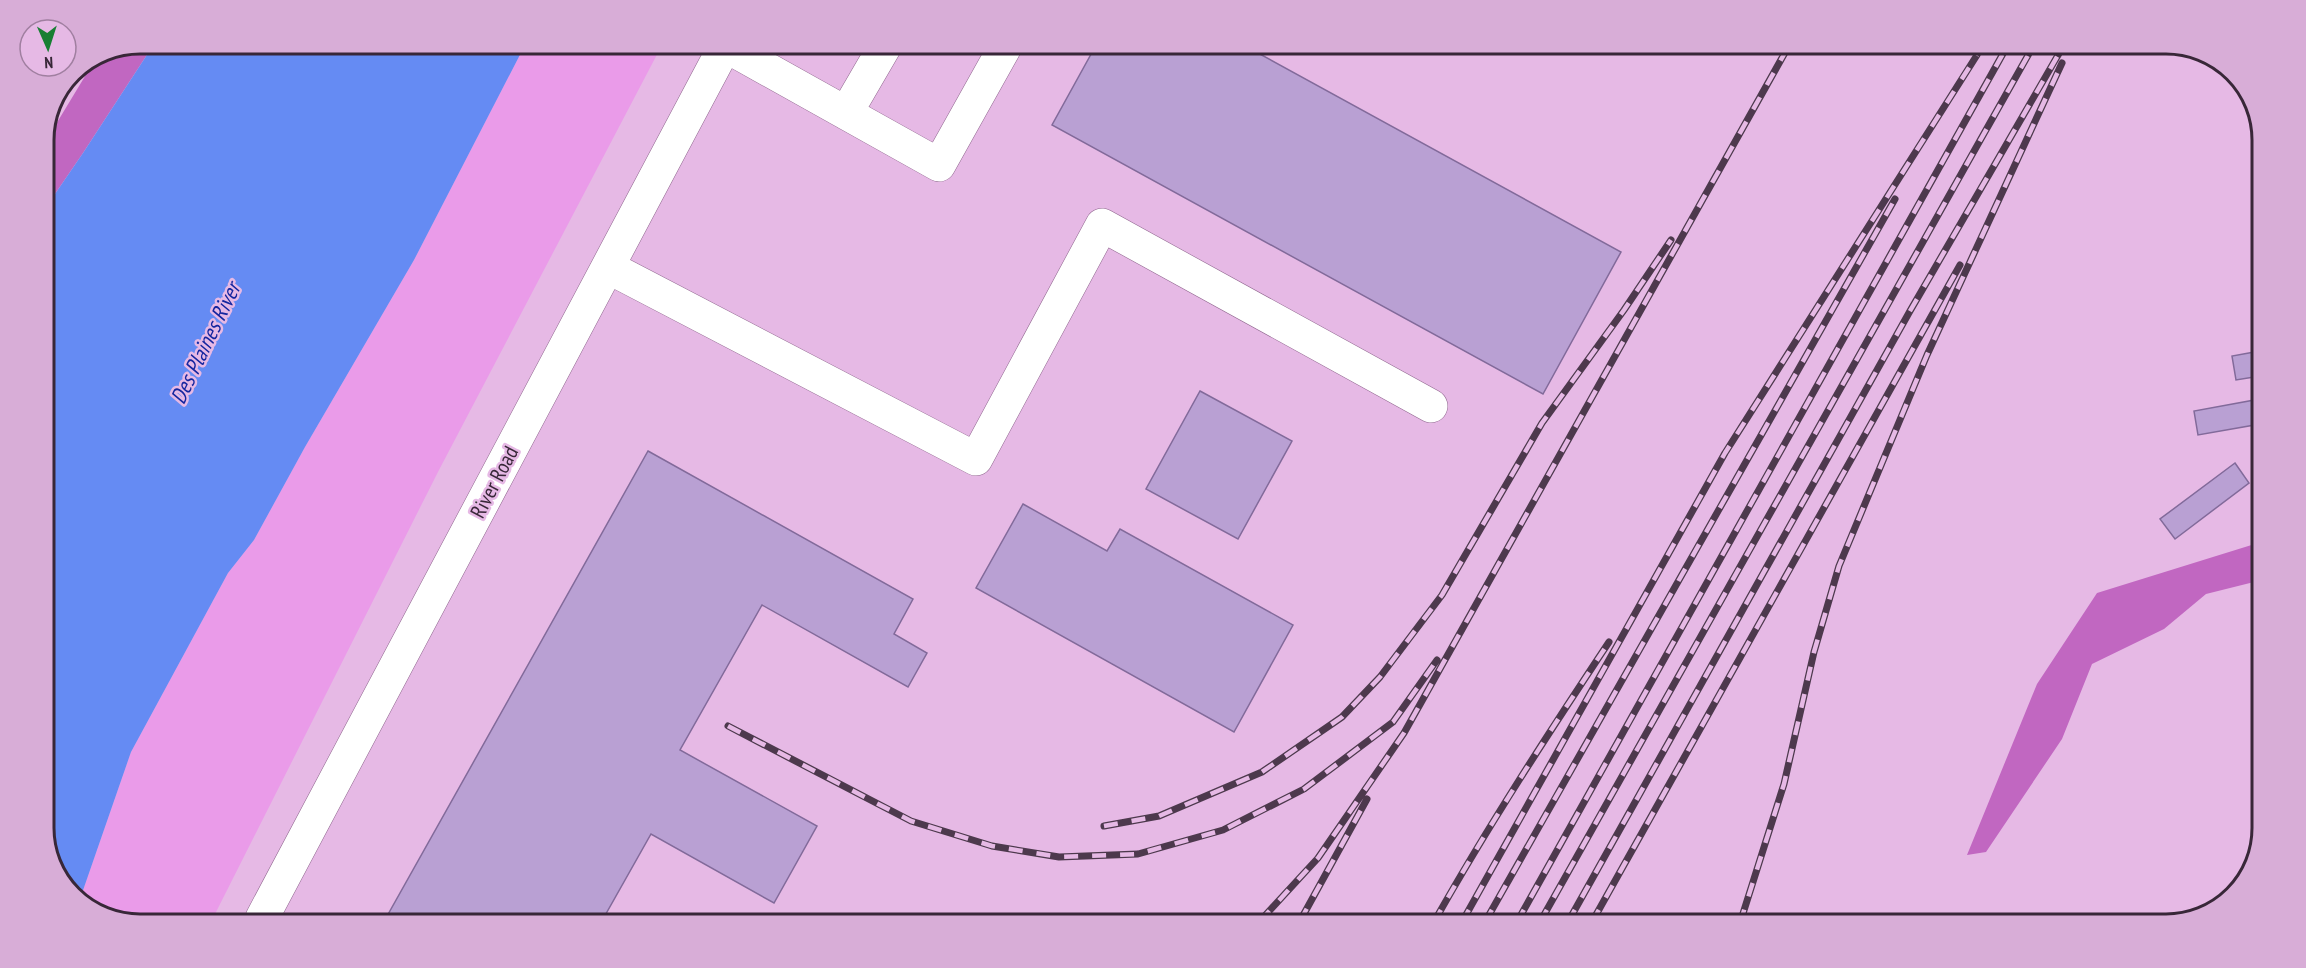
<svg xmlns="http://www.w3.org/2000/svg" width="2306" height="968" viewBox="0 0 2306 968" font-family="'PT Sans Narrow',sans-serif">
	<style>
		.green { fill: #ea9be9 }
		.forest { fill: #c167c1 }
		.water { fill: #658bf3 }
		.building { fill: #b9a0d3; stroke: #826a9a; stroke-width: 1.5 }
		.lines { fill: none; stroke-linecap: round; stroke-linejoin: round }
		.minor-casing { stroke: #8f668e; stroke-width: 34 }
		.minor { stroke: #fff; stroke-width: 33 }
		.rail-casing { stroke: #4d394d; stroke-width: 7 }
		.rail { stroke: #e6b9e5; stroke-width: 4.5; stroke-dasharray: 14; stroke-linecap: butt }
		.labels { text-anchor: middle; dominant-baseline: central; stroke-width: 5; stroke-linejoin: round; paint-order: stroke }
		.street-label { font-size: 21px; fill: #382738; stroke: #e6b9e5 }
		.water-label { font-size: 22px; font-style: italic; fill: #15269f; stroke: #e6b9e5 }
		.rim { fill: none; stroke: #382738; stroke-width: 3 }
	</style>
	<rect width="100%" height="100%" fill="#e6b9e5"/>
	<!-- green -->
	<path class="green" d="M525,45H662L439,470L213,918L103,917L80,899L131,752L228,573L254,540L305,447L414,260Z"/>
	<!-- forest -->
	<path class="forest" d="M140,44H154L83,153L44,210V144L93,63Z
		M2258,543V581L2206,594L2164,629L2092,664L2062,739L1986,852L1967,855L2037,684L2097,593Z"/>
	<!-- water -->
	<path class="water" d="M154,44L525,45L414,260L305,447L254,540L228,573L131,752L80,899L63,886L44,835V210L83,153Z"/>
	<!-- building -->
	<path class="building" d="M1095,47H1247L1621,252L1543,394L1052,125Z
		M2260,351V376L2236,380L2232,356Z
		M1200,391L1292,441L1238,539L1146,489Z
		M2260,399V424L2198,435L2194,411Z
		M648,451L913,599L894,634L927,653L908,687L762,605L680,750L817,826L774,903L651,834L603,919L386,918Z
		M2235,463L2249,483L2175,539L2160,519Z
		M1023,504L1107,551L1120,529L1293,625L1234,732L976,588Z"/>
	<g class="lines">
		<defs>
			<path id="minor" d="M726,46L939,165L1005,47
				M846,113L885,46
				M608,267L976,459L1102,225L1431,406
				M262,918L725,46"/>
		</defs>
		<!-- minor casing -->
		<use href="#minor" class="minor-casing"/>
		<!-- minor -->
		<use href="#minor" class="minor"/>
		<defs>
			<path id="rail" d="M728,726L911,821L992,846L1059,857L1138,854L1223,830L1304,789L1393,722L1437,660
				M1104,826L1159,816L1262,772L1342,717L1380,677L1442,595L1542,423L1624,310L1671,240
				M1260,921L1318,858L1404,733L1787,49
				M1300,921L1367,799
				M1434,922C1488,826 1548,734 1609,642
				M1462,922L1725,453L1977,55
				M1485,922L1895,199
				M1517,922L2005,50
				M1540,922L2031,50
				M1568,922L1910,311L2061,50
				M1592,922L1960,265
				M1740,923L1784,784L1814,652L1839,566L1927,355L2062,63"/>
		</defs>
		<!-- rail casing -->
		<use href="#rail" class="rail-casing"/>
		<!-- rail -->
		<use href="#rail" class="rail"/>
	</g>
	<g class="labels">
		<!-- street labels -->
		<g class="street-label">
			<text transform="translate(494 482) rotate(-62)">River Road</text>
		</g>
		<!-- water labels -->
		<g class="water-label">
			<text transform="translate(205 343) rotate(-64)">Des Plaines River</text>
		</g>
	</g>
	<!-- crop -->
	<path d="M0 0H2306V968H0ZM140 54H2166A86 86 0 0 1 2252 140V828A86 86 0 0 1 2166 914H140A86 86 0 0 1 54 828V140A86 86 0 0 1 140 54Z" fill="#d8add7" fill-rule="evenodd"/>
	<path class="rim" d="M140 54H2166A86 86 0 0 1 2252 140V828A86 86 0 0 1 2166 914H140A86 86 0 0 1 54 828V140A86 86 0 0 1 140 54Z"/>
	<!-- north arrow -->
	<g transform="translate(48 48) rotate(177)"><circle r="28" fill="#e6b9e5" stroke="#a07fa0" stroke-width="1.5"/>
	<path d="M0-4.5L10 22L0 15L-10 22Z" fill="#187f33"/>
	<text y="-9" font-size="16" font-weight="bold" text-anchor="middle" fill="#382738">N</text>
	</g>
</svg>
